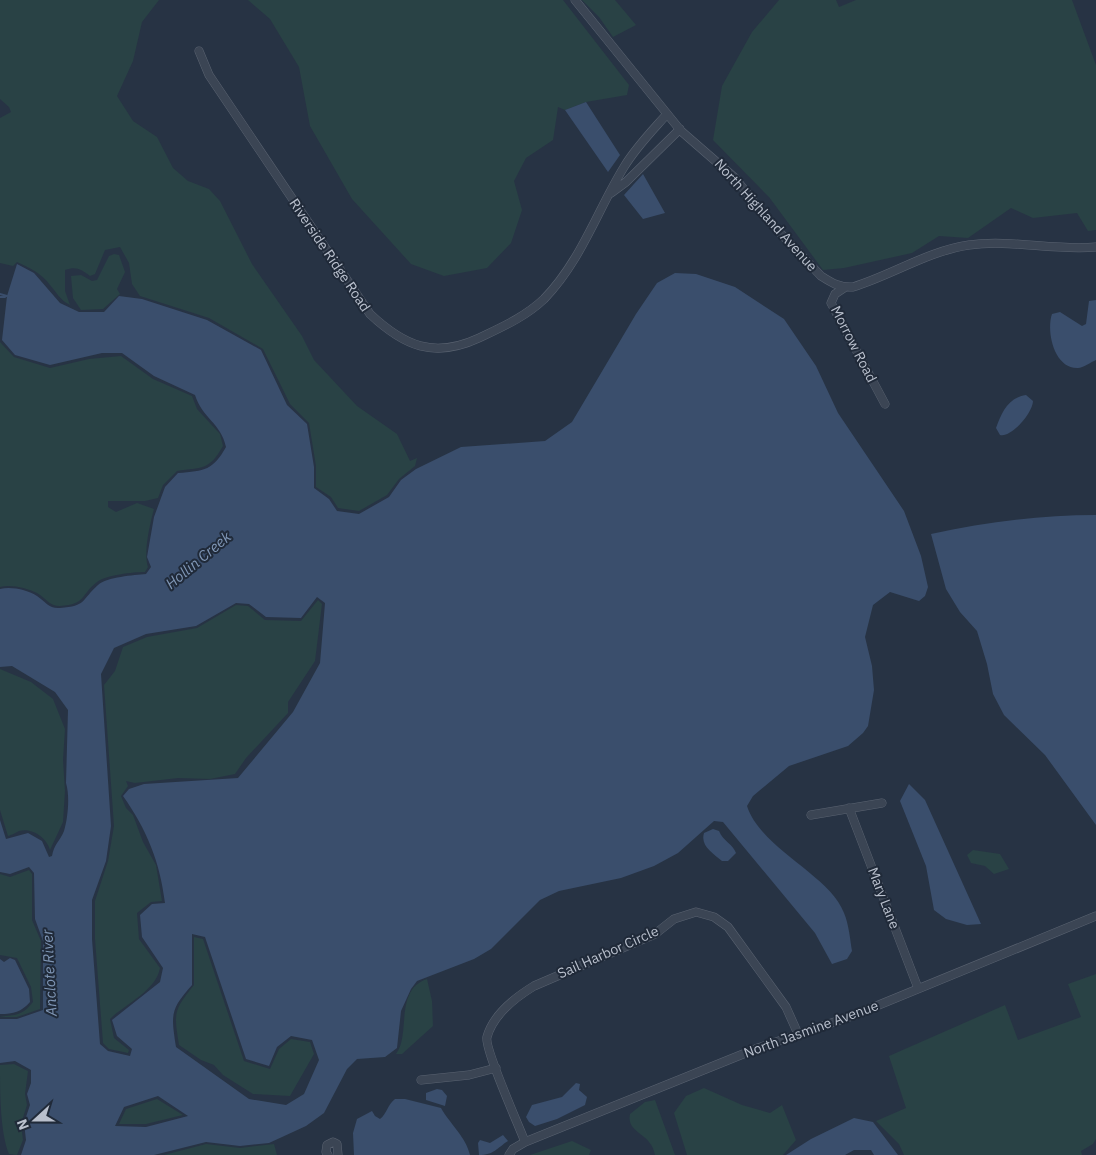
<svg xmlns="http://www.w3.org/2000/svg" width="1096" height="1155" viewBox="0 0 1096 1155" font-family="'IBM Plex Sans',sans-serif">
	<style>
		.green { fill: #294245 }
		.water { fill: #3a4e6c; fill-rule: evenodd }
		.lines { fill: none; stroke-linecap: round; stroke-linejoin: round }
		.stream { stroke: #3a4e6c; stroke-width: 2 }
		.minor-casing { stroke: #5a6371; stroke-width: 9 }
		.minor { stroke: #3b4554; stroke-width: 8 }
		.labels { text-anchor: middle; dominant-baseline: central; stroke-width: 4; stroke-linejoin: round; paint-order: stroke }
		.street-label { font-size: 14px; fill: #b9c0cd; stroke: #202a39 }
		.water-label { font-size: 15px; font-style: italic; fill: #7f96b5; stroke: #202a39 }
	</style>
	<rect width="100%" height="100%" fill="#273344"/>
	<!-- green -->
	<path class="green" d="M0,0H159L142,22L133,61L117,96L133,121L157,137L173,168L188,181L209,189L220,201L252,264L302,336L314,360L357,406L397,434L410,461L417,458L415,466L399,479L387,495L359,511L338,508L331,497L316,487V466L309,423L290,404L263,349L209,318L140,296L132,284L129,263L120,247L105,250L95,274L90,276C81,269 76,266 65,270V291L70,305C60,300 57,293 50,285C41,273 30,268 17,262L13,266L0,263V118L11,112L9,107L0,99Z
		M248,0H563L629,85L627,95L586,102L565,110L558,107L553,140L526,158L514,181L522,210L511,243L487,268L444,276L411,264L352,199L310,126L299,67L270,19Z
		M582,0H615L636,25L613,37L599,17Z
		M779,0H836L839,7L856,0H1072L1096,65V230L1088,231L1077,213L1033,218L1011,208L968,238L939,236L912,253L844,268L823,270L769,197L713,140L722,86L752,32Z
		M114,254L119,255L125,272L117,289L120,294L103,309L81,310L73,298L71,276L81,275L92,281L97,280L109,256Z
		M0,342L14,357L50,368L89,359L121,356L153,379L192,396L197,409L220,434L223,446C209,471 202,467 177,471L163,485L158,498L145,501H108V507L116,512L137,503L154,509C150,524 143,553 148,567L145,572C133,572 106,575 97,582C80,595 87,604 60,606C49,606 46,598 37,593C27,588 11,584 0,587Z
		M318,600L322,604L315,661L288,702V713L246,758L235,774L210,779L178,778L135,783L126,781L128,786L121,796L126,808L133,815L143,842L156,865L162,901L151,902L137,913L139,939L160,968C156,991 125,1004 110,1019L114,1038L129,1050L128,1053L109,1049L103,1043L95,939V901L108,861L114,826L104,685L115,671L123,647L147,637L197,628L236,605L248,606L265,620L301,621Z
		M0,669L31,682L53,699L65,729L63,760L65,791L63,822L50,850C47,838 32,827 19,831C15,833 12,835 8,836L0,810Z
		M973,850L1000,854L1009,869L994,874L985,866L971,863L967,855Z
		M29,870L32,874V920L41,941L40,1009L17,1017H0C16,1014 21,1017 33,1002L31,987L17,958L0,955V874L10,877Z
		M194,937L203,939L244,1061L270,1069L279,1049L291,1039L310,1042L314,1054L290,1096L253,1094L223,1075L214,1065L201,1060L179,1045C174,1013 173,1011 194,985Z
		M1096,974V1139L1093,1144L1081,1151L1082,1155H904L899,1144L876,1121L906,1108L889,1056L1005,1005L1018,1040L1081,1017L1068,984Z
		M427,979L432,1001L433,1026L402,1054H396C411,1035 394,990 427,979Z
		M14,1064L28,1071L25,1094L27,1105L21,1124L23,1140L17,1155L9,1154C0,1132 0,1091 0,1065Z
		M704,1088L742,1105L770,1113L782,1105L796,1140L783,1155H687L674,1113L686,1096Z
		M157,1099L183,1115L146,1124H119L126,1109Z
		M655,1100L675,1155H655C651,1132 626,1134 630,1114L645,1102Z
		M572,1141L591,1150L589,1155H530Z
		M206,1144L240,1148L274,1144L277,1155H164Z"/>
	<!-- water -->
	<path class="water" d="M586,102L620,155L608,172L565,110Z
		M643,174L665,213L643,219L624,195Z
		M17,264L34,273L60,303L79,312H104L119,296L142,299L207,320L261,350L287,405L307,424L314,467V488L329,499L337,511L359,514L389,497L401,480L416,469L461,447L545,441L572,422L636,314L657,283L675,273L696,274L735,287L784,319L816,366L838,413L904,511L921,556L928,587L925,596L919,601L890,592L873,605L865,637L872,666L874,690L868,726L863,733L848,746L789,766L753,796L747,806C761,849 830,875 844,913C849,925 850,939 852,951L847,959L832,964L815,933L723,822L714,821L678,853L654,866L621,878L559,891L540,900L491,949L474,959L417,981L411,989L401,1011L397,1048L385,1057L357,1059L347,1069L324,1113L306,1126L269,1143L240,1146L206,1142L154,1155H21L26,1140L24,1123L30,1105L27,1094L31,1083V1070L15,1061L0,1063V1019H17L43,1010V941L35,919L34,873L29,867L10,874L0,872V820L6,839L28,833L42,841L49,857L52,856C54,844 60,841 64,831C68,818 70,796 66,783L68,710L55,692L12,666L0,667V589C11,586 28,590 37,596C46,602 49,609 60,608C87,606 81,600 98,585C107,577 134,575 146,574L151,567L147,557L154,517L165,487L178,473C205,471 213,470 226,447C221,423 202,418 195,395L154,376L122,353H102L50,365L15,355L2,340L7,296ZM317,597L325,603L320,663L293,712L238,778L144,784L129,789L123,796C147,830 160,862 165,903L152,904L140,915L142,937L163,968L160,982L112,1020L117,1036L132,1049L130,1056L108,1051L100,1044L92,939V900L106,861L111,826L101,674L114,648L146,634L196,626L236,603L249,604L266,617L301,618ZM192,934L205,937L246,1059L269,1066L277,1047L291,1036L312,1040L319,1060L304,1094L286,1105L249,1099L176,1047C171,1014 170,1010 192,985ZM158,1096L188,1116L146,1127L115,1126L124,1107Z
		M1096,300V360C1091,362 1083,368 1078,368C1054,369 1046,331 1052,314L1060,312L1082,326L1086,324L1089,301Z
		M1026,395L1033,401C1033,412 1012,438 1000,435L996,428C1002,412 1008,398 1026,395Z
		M1096,515V825L1045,755L1004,715L993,694L987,664L977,631L960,612L946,589L931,534C986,522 1040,515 1096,515Z
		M909,784L925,800L981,924L967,925L946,919L934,910L926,866L900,801Z
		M713,829L719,831C723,841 733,844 736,853L728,861H722C713,853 700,846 704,833Z
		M10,958L15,960L29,989L30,1002C21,1012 14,1014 0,1014V959L4,962Z
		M576,1083L580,1084L579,1090L587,1097L585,1105L557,1119L535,1126L529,1122L526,1117L532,1105L562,1097Z
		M437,1089L442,1090L447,1096L445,1106L426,1100V1093Z
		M395,1099H405L441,1108C450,1124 466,1137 470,1155H354L353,1133L357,1119L372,1111L375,1116L380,1119C387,1114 387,1105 395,1099Z
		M854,1118L873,1122L898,1155H874L871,1150H854L845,1155H786L811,1139Z
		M503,1135L508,1141C497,1148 494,1155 479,1155L478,1143L480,1140L490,1143Z"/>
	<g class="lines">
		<!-- stream -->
		<path class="stream" d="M0,294L7,296
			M0,297H5"/>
		<defs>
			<path id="minor" d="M575,0L681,131L735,178L769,221L821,276C832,283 840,288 853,287C892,275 928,251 969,245C1011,239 1054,251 1096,247
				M199,51L209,75L370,314C404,346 434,359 479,338C502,327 525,317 544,299C581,261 597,211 624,167C636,147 652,131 667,114
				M611,193L626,182L680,129
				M844,288L835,294L831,303L885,404
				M849,808L918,988
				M811,815L882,803
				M421,1080L469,1075L496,1068
				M525,1142C519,1126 484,1048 487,1037C493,1015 516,997 534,986L655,934L674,919L696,912L714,917L728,927L786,1007L799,1036
				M328,1155L326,1152L327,1145L333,1142L337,1144L338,1155
				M509,1155L513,1149L525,1142L758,1048L852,1016L1096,916"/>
		</defs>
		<!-- minor casing -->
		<use href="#minor" class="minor-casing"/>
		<!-- minor -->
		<use href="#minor" class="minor"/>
	</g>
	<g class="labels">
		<!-- street labels -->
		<g class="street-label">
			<text transform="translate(766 215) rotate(48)">North Highland Avenue</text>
			<text transform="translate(330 255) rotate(56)">Riverside Ridge Road</text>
			<text transform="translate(854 344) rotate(63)">Morrow Road</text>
			<text transform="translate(884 898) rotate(69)">Mary Lane</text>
			<text transform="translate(608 952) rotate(-24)">Sail Harbor Circle</text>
			<text transform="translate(811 1029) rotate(-20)">North Jasmine Avenue</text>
		</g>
		<!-- water labels -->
		<g class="water-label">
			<text transform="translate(198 560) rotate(-40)">Hollin Creek</text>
			<text transform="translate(49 973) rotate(-93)">Anclote River</text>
		</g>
	</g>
	<!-- north arrow -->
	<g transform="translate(35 1120) rotate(249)" stroke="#202a39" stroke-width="4" paint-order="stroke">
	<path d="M0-4L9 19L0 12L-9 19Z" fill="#b9c0cd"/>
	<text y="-8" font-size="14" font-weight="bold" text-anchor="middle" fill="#b9c0cd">N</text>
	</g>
</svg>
